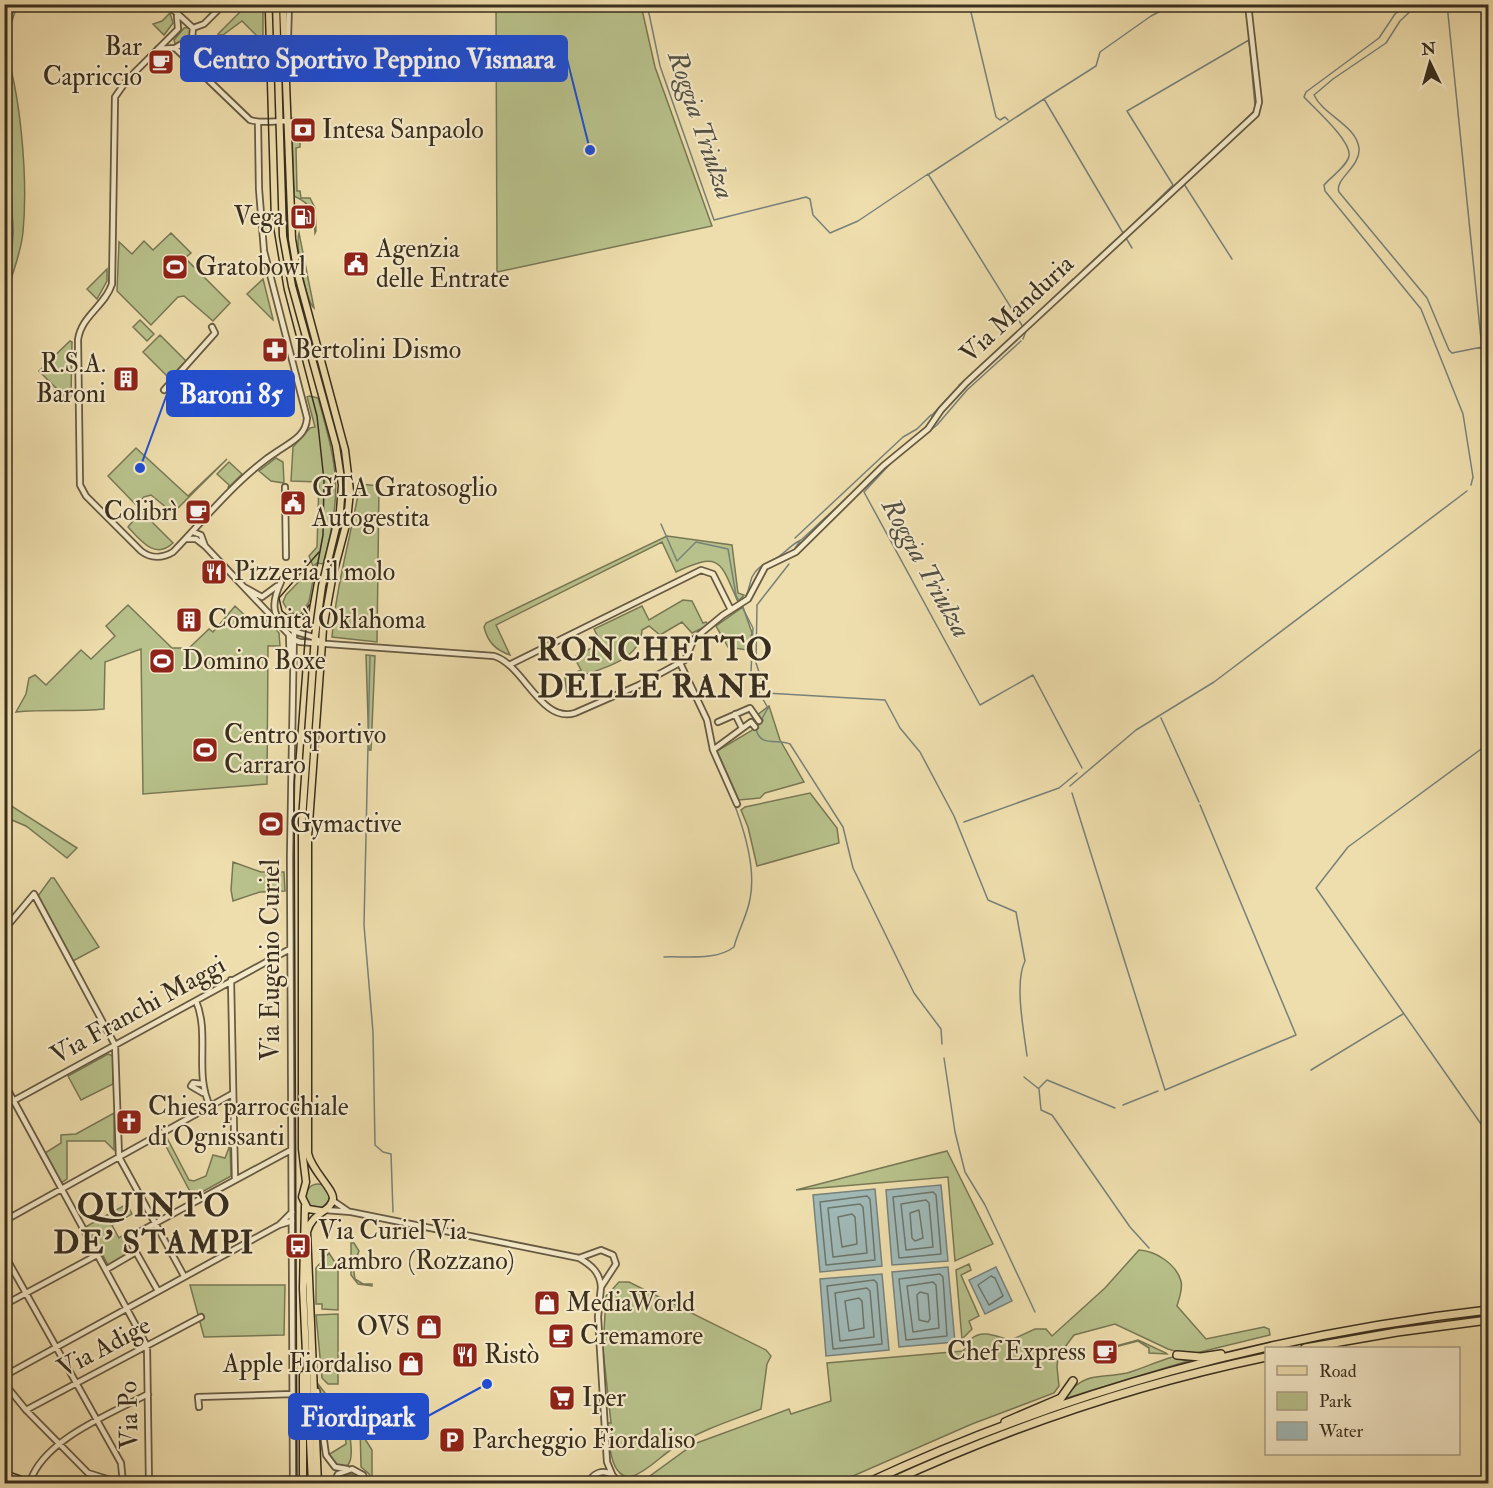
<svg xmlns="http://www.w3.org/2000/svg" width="1493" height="1488" viewBox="0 0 1493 1488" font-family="'IM FELL Double Pica',serif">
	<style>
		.green { fill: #b8c18b; stroke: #787854; stroke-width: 1.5 }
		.water { fill: #a0b9b7; stroke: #77817a; stroke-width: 1.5 }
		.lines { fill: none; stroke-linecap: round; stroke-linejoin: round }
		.shore { stroke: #6c746a; stroke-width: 1.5 }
		.stream { stroke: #77817a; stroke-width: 1.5 }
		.minor-casing { stroke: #665a42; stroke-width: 8 }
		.major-casing { stroke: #392e1e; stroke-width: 9 }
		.highway-casing { stroke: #392e1e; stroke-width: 10 }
		.minor { stroke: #f5eaca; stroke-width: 4.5 }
		.major { stroke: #efdead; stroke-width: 6 }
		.highway { stroke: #efdead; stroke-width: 7 }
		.tram { stroke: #392e1e; stroke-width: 1.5 }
		.labels { text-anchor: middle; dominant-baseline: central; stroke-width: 4.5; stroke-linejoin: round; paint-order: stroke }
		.poi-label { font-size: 26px; fill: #392e1e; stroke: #f5eaca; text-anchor: start }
		.street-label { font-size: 26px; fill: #392e1e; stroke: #f5eaca }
		.water-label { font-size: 27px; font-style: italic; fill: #535144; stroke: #f5eaca }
		.district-label { font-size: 32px; font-weight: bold; letter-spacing: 1.5px; fill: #392e1e; stroke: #f5eaca }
		.leader { fill: none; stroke: #1d4ed8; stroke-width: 2 }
		.callout-dot { fill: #1d4ed8; stroke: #f5eaca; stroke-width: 2 }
		.callout { fill: #1d4ed8; stroke: #1d4ed8; stroke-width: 2 }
		.callout-label { font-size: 27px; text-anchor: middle; font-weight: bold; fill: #fff }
	</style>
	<rect width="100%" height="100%" fill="#efdead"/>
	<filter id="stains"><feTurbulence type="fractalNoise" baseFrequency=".00333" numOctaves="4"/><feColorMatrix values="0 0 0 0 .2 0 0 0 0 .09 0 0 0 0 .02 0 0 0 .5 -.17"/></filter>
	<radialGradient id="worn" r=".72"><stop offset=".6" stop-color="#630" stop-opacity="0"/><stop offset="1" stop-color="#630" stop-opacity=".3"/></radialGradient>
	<!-- green -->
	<path class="green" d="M4,5H14L15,12L5,41Z
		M247,5H263V36L260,39L242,21L223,35L218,34Z
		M496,5H641L655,67L712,226L497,272Z
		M170,13L173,23L164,35L153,24L162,21Z
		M191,27L189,38L175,44L174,40L184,28Z
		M4,45C21,94 28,179 23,232C21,254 11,277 5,298C5,275 12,254 13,231Z
		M292,133L300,135V147L296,148L297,191H300L301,198H310L315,208L316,231L315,233C314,212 312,204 294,196Z
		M171,233L191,253L185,258L230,303L213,321L184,296L178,297L151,325L117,291L119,242L132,254L144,241L153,250Z
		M299,233L314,308C306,301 295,245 299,233Z
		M107,269V281L97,299L87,289Z
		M263,279L273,319V320L247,294Z
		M140,320L154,334L147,341L133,327Z
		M160,335L186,361L169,378L143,352Z
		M70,341L72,342L71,396L68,400L39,371Z
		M309,396L318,398C338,469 343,493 323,564L317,563L313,566L309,556L317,547L319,482L291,481L293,447L310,428L315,427L307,397Z
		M136,448L188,496L227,459L173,513L151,495L144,497L136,505L108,476Z
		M276,458L283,462L284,483L271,481L259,471Z
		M229,462L242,474L228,488L229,485L217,474Z
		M360,484L379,486L377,642L332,637C336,586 351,536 360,484Z
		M141,511L173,543C155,560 141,541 128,527Z
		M667,536L732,545L738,593L744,595L738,602C720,561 721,551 676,572L662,542L496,625L510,655C496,650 488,643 484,627L486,623Z
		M316,564L309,602L301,614L289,613L283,602L286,595Z
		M683,600L692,601L703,623L706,622L709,625L692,633L682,622L660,635L649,626L642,630C641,662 594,671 570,679L571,695H567L565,678L581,670L574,657L601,643L594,629L642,606L649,620Z
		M128,605L172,648H189L209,629L213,632L235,606L258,628L267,620L279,633L280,646H268L267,784L143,794L141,649L105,662L104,709C74,712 46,709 16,712L26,694L29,678L35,675L46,685L81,650L91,659L115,636L106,626Z
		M743,607L752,633L747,650L728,647L716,626Z
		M366,655L375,656L371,750H369Z
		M769,706L780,740L804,782L765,793L760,798L739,800L717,751L751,731L763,720L757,715Z
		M810,793L837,828L839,843L757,866L748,827L741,810L745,807Z
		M4,801L5,802L77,848L67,858L26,826L7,818V828H5Z
		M233,862L261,872H284L285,891L260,892L233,901L231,890Z
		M51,878H54L99,947L73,961L38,896Z
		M108,1054L113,1056V1084L81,1100L68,1076Z
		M114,1113V1150L105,1141H67V1179L61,1183L45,1153L61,1143V1135L76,1134Z
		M165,1134L189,1180L194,1181L206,1176L213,1155L225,1158L230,1145L231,1176L193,1197L161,1137Z
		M947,1151L993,1244L955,1261L948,1177L796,1190Z
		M306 1196a12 12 0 1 1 24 0a12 12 0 1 1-24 0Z
		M127,1204L132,1214L112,1225L119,1238L123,1235L132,1252L108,1265L87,1226Z
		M351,1243H354L359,1251L353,1266L355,1279L363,1284H372V1286L358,1284L351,1275Z
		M1139,1250C1156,1251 1176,1264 1181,1281C1183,1290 1179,1298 1177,1306L1206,1339L1264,1327L1269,1329L1270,1335L1188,1355L1168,1349L1115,1324L1074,1335L1065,1347L1059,1348L1057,1367L1059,1386L1054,1393L972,1424L837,1483L710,1484C688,1476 662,1483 639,1484L694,1444L789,1409L791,1414L831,1401L827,1363L963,1351C966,1347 968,1342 971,1339C983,1328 999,1338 1011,1340L1035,1329H1046L1052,1336L1105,1288Z
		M329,1253L338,1267V1310L322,1309V1304H316V1268Z
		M969,1264L971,1270L961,1275L979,1316L969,1321L972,1329L962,1339L956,1270Z
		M619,1282H629L766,1350L771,1356L767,1364L761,1409C733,1420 703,1429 678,1445C661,1455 650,1470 631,1477C609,1478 609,1439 607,1423H611L603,1350L606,1296Z
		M190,1285H285L284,1335L204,1337Z
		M338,1314V1384H328L322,1378L316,1315Z
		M1138,1340L1166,1353L1167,1354L1149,1353V1348L1138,1341L1115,1347L1113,1351L1110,1343L1116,1346Z
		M1173,1357L1188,1361L1067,1398L1066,1395C1087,1371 1099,1379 1127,1373C1142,1369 1157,1361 1173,1357Z
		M318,1384L329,1398L324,1409L327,1448Z
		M345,1400L349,1403C344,1421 357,1453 348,1465C338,1470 333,1463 328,1455L346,1444L344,1414L339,1409H343L344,1404H338Z
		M366,1420L368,1424L365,1439L372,1450V1481L369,1474L361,1467L360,1425Z
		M351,1474L358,1477L362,1483H338L343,1476Z"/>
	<!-- water -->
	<path class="water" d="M5,87L13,231L12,253L5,277Z
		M941,1185L948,1261L892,1265L886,1190Z
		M875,1189L882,1266L820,1272L813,1195Z
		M948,1267L955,1342L899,1347L892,1272Z
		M996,1267L1012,1301L985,1314L969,1280Z
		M882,1274L889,1350L826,1356L820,1279Z"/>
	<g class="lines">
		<!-- shore -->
		<path class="shore" d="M4,166L7,231L4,256
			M933,1192L936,1195L941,1254L899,1258L893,1197Z
			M867,1196L870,1199L875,1260L826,1265L820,1202Z
			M926,1200L929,1203L933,1247L906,1250L901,1204Z
			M860,1204L863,1207L867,1253L833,1257L828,1208Z
			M919,1210L923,1238L915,1241L912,1238L910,1213Z
			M852,1214L855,1217L857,1244L842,1247L838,1217Z
			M940,1274L943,1277L947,1336L906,1340L899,1279Z
			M991,1276L995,1278L1003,1296L989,1305L978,1285Z
			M874,1280L877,1283L882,1344L833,1349L827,1286Z
			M933,1282L936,1285L939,1328L913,1332L907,1286Z
			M867,1288L870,1291L874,1337L840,1341L835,1293Z
			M920,1292L928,1294L930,1319L928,1322L919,1320L917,1295Z
			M859,1298L862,1301L864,1328L849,1331L845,1301Z"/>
		<!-- stream -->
		<path class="stream" d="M647,4L660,66L714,220L806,197L810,199L813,215L830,233L858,221L928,174L1023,327
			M969,4L996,117L1000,120L1005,117L1008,120
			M1409,4L1395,14L1379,38L1306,92L1304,97C1314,108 1352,141 1349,156C1347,166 1331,177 1324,185L1325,191L1421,309L1463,414L1473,477L1471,485
			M1418,4L1400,21L1386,43L1333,79L1314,95C1323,115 1356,125 1359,148C1361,167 1334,179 1339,192L1427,298L1449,350L1452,353L1482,347
			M1447,4L1481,339L1488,465
			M1044,99L1096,66L1100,52L1151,16L1174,4
			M1205,158L1254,111
			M929,174L1044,99L1123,233L1083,270
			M1184,184L1232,259
			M1128,229L1173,185L1127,111L1249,40L1255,106
			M1132,248L1126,238L1182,186
			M1023,339L1026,331
			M1021,341L967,390L937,425L891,463L864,492L980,705L1033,675L1082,768
			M998,350L1073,279
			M1483,356H1488
			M959,385L977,370
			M932,418V415L958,387
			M871,475L928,425
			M661,524L677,561L696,542L728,549L736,595L753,628L751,672L756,687L768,708L756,729C760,748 778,738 790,744L843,827L853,868L914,993L941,1029L942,1044
			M795,538L903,437L917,429L931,415
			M794,550L800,541
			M789,564L757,605L756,663L766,693L885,700L900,728L920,752L954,816L988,900L1016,912L1025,961C1014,983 1024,1031 1027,1056
			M744,600C749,592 749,585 752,577C759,563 771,563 782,554C789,549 792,544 801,540L863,483
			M370,656L364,925L373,1032L375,1145L383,1152L391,1154L393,1212
			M1161,718L1199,802
			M1488,744L1348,847L1316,888L1488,1134
			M722,776L723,778
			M726,784V785
			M1070,786L1136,730L1214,682L1467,491
			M1072,793L1165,1090L1296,1035L1200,805
			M964,822L1059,788L1077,773
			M664,957C685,956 716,961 734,947C738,931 747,916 750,899C757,865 742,822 729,791
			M944,1058L955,1132L965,1172L985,1205L1035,1312
			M1311,1070L1403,1014
			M1024,1077L1039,1089L1041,1110L1052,1115L1130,1227L1149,1248
			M1039,1088L1047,1080L1115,1108
			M1123,1105L1158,1091"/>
		<defs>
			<path id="minor" d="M167,4L193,28L192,38L175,48
				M177,16L178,29L127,80L115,97L112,284C105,306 81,316 78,340L80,485L86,496L141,551C151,559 163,558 173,552C205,519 240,475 278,451C291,442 306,436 307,418L264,251L259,189L258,123
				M193,28L204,24L224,4
				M189,40L193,63
				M158,49L175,48L250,120C266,125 283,118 301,123
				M287,70L289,4
				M164,390L215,333L212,327
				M285,487L286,557
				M193,532L201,535L205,546
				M186,539H196L205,546L294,640L300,642L494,656C524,665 541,724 575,713L639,685L685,660L694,639L723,615L748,599L765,567L796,552L883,466L928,429L941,410L966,383L1256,114L1259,102L1248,4
				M281,582C270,605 271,621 297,632C307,636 314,635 322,644
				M244,587L262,597L277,586
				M289,635L290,665
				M680,663L707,720L713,750L737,804
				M509,665L701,570L713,574L731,610
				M735,714L742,728
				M718,722L750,708L759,721
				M713,750L751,722L755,727
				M4,930L34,894L115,1045L119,1157L184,1276
				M231,980L235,1179
				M196,1001C210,1034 194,1074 210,1106
				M4,1083L147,1346L149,1484
				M203,1093L191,1086L193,1083L203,1084
				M4,1106L290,949
				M332,1200L348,1211
				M325,1210L351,1212L579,1258L601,1250L613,1255L616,1264L601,1287L598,1317L607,1462L612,1474
				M4,1221L232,1094
				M279,1225L292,1212
				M4,1254L121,1463L123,1483
				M579,1258C591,1265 600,1272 601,1287
				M107,1269L136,1252
				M158,1291L128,1238L291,1150
				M4,1305L97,1255
				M4,1376L279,1225L292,1221
				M4,1383L26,1410L88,1473L123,1484
				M317,1391L326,1455L335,1467L347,1469
				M199,1407L198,1397L293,1394
				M26,1410L201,1317
				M30,1482C43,1440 110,1414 148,1394
				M226,1484L293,1479
				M293,1484L290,857L294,630
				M333,1484L338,1474L352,1469L363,1475L367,1484
				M588,1484C595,1468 612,1468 618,1484"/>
			<path id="major" d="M276,4L283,236L292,286L336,446L342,485L340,511L322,586L315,636L302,820V1149L306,1182L302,1197L308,1209L321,1211
				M283,4L292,239L298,275L345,450L350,491L347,521L333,574L323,629L308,837V1153C311,1170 334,1189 333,1199C331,1212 312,1212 307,1232L318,1484
				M305,1206L303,1288L312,1484
				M303,1375V1484
				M4,1474L33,1484"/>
			<path id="highway" d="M1305,1348L1397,1332L1488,1320
				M1177,1355L1201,1357L1221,1354
				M1005,1422L1061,1398L1073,1381
				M675,1484L689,1481L704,1484
				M865,1484C1061,1392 1274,1334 1488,1310
				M886,1484C1007,1428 1136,1384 1266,1357"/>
		</defs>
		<!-- minor casing -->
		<use href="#minor" class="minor-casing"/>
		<!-- major casing -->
		<use href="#major" class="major-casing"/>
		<!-- highway casing -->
		<use href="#highway" class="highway-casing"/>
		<!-- minor -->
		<use href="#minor" class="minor"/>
		<!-- major -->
		<use href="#major" class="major"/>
		<!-- highway -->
		<use href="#highway" class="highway"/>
		<!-- tram -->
		<path class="tram" d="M265,4L271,212L284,289L317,416L324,480L323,535L306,627L294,784L297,1484
			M309,605L302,616L291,618L282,611L279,598L319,552"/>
	</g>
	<!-- icons -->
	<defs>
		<symbol id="cafe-square" viewBox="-11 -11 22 22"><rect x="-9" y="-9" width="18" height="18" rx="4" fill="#8f2418" stroke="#f5eaca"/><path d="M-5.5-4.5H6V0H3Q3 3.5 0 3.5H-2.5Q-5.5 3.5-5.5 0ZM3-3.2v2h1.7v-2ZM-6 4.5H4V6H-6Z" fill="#fff"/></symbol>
		<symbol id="bank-square" viewBox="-11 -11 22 22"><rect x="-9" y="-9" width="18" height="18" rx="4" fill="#8f2418" stroke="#f5eaca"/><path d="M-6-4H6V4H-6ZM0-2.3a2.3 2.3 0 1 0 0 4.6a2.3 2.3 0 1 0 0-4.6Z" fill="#fff"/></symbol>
		<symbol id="fuel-square" viewBox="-11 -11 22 22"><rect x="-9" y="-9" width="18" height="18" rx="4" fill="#8f2418" stroke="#f5eaca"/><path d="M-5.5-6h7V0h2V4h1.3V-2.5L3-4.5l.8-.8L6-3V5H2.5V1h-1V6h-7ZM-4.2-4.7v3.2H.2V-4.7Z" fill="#fff"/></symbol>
		<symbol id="civic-square" viewBox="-11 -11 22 22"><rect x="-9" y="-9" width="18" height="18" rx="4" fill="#8f2418" stroke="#f5eaca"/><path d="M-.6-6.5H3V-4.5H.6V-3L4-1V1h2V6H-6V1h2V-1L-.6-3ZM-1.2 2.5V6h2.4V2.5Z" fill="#fff"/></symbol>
		<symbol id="stadium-square" viewBox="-11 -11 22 22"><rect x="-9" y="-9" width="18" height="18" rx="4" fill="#8f2418" stroke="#f5eaca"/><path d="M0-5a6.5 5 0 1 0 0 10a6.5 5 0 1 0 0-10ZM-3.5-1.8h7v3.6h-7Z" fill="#fff"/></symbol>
		<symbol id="pharmacy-square" viewBox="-11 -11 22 22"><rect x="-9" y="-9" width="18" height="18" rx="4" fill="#8f2418" stroke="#f5eaca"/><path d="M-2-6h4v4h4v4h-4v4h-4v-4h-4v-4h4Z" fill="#fff"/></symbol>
		<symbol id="building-square" viewBox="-11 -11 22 22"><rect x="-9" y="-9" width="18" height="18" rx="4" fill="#8f2418" stroke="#f5eaca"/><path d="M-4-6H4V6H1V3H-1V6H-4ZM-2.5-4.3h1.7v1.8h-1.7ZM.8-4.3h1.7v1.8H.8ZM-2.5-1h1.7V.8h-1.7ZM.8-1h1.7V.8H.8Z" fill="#fff"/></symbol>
		<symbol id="restaurant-square" viewBox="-11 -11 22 22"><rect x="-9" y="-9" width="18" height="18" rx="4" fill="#8f2418" stroke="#f5eaca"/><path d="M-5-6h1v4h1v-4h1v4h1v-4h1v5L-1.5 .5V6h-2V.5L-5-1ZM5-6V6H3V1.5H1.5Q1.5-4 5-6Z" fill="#fff"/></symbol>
		<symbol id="church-square" viewBox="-11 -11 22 22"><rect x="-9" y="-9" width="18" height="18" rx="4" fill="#8f2418" stroke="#f5eaca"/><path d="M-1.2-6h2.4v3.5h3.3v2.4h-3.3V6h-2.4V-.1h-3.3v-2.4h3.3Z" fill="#fff"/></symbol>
		<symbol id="bus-square" viewBox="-11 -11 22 22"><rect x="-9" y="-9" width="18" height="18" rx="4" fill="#8f2418" stroke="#f5eaca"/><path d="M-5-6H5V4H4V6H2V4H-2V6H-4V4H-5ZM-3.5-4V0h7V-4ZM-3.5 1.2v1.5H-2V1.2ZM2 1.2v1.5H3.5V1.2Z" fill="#fff"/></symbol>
		<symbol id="shop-square" viewBox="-11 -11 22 22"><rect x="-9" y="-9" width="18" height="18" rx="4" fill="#8f2418" stroke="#f5eaca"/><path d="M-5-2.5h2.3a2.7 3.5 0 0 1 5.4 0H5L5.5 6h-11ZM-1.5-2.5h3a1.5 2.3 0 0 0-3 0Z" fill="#fff"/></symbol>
		<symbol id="supermarket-square" viewBox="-11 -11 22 22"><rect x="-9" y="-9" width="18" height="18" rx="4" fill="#8f2418" stroke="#f5eaca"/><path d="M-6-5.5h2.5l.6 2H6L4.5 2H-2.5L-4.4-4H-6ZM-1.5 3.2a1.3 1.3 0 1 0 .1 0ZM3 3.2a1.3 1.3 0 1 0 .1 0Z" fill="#fff"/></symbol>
		<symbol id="parking-square" viewBox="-11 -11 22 22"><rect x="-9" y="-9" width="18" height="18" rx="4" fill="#8f2418" stroke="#f5eaca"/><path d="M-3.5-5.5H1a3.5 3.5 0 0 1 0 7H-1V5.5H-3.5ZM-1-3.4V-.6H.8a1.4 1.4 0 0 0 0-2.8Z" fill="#fff"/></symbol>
	</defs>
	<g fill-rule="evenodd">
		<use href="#cafe-square" x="146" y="47" width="30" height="30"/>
		<use href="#bank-square" x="288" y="115" width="30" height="30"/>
		<use href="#fuel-square" x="288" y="202" width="30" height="30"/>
		<use href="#civic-square" x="341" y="249" width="30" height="30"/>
		<use href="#stadium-square" x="160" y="252" width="30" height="30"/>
		<use href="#pharmacy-square" x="260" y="335" width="30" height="30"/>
		<use href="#building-square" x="111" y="364" width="30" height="30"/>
		<use href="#civic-square" x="278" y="488" width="30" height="30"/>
		<use href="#cafe-square" x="183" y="497" width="30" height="30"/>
		<use href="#restaurant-square" x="199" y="557" width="30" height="30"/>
		<use href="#building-square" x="174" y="605" width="30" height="30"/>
		<use href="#stadium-square" x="147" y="646" width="30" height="30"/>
		<use href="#stadium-square" x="190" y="735" width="30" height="30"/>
		<use href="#stadium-square" x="256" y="809" width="30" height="30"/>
		<use href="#church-square" x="114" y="1107" width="30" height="30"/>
		<use href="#bus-square" x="283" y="1231" width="30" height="30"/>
		<use href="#shop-square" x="532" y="1288" width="30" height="30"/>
		<use href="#shop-square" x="414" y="1312" width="30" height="30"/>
		<use href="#cafe-square" x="546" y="1321" width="30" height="30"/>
		<use href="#cafe-square" x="1090" y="1337" width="30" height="30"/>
		<use href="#restaurant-square" x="450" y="1340" width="30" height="30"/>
		<use href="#shop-square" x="396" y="1349" width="30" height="30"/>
		<use href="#supermarket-square" x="547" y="1383" width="30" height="30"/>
		<use href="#parking-square" x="437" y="1425" width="30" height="30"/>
	</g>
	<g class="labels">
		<!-- poi labels -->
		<g class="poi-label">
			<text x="142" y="47" text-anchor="end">Bar<tspan x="142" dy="30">Capriccio</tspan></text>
			<text x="322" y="130">Intesa Sanpaolo</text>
			<text x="284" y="217" text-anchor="end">Vega</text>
			<text x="376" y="249">Agenzia<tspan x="376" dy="30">delle Entrate</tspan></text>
			<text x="195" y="267">Gratobowl</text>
			<text x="294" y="350">Bertolini Dismo</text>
			<text x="106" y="364" text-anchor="end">R.S.A.<tspan x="106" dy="30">Baroni</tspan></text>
			<text x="312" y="488">GTA Gratosoglio<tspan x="312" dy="30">Autogestita</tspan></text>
			<text x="178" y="512" text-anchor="end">Colibrì</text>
			<text x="234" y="572">Pizzeria il molo</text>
			<text x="208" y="620">Comunità Oklahoma</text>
			<text x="182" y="661">Domino Boxe</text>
			<text x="224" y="735">Centro sportivo<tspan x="224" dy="30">Carraro</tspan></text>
			<text x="290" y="824">Gymactive</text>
			<text x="148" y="1107">Chiesa parrocchiale<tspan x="148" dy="30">di Ognissanti</tspan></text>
			<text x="318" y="1231">Via Curiel Via<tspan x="318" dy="30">Lambro (Rozzano)</tspan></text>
			<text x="566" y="1303">MediaWorld</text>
			<text x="410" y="1327" text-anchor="end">OVS</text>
			<text x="580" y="1336">Cremamore</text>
			<text x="1086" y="1352" text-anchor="end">Chef Express</text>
			<text x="484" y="1355">Ristò</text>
			<text x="392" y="1364" text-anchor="end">Apple Fiordaliso</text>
			<text x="582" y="1398">Iper</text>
			<text x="472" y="1440">Parcheggio Fiordaliso</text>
		</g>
		<!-- street labels -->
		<g class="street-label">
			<text transform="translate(1017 309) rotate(-43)">Via Manduria</text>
			<text transform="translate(271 960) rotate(-90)">Via Eugenio Curiel</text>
			<text transform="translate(138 1010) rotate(-29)">Via Franchi Maggi</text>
			<text transform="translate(104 1347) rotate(-28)">Via Adige</text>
			<text transform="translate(129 1415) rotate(-91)">Via Po</text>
		</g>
		<!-- water labels -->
		<g class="water-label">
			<text transform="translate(701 125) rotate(71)">Roggia Triulza</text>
			<text transform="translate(926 568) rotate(61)">Roggia Triulza</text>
		</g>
		<!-- district labels -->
		<g class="district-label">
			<text x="655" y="650">RONCHETTO<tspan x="655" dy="37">DELLE RANE</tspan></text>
			<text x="154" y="1206">QUINTO<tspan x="154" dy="37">DE' STAMPI</tspan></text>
		</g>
	</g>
	<!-- callouts -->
	<path class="leader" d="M590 150L567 59M140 468L167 394M487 1384L428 1416"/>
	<g class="callout-dot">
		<circle cx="590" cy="150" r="6"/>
		<circle cx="140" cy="468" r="6"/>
		<circle cx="487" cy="1384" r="6"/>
	</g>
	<g class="callout">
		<rect x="181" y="36" width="386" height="45" rx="6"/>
		<rect x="167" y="371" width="127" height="45" rx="6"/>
		<rect x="289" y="1394" width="139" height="45" rx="6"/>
	</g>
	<g class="callout-label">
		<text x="374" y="68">Centro Sportivo Peppino Vismara</text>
		<text x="231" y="403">Baroni 85</text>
		<text x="358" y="1426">Fiordipark</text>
	</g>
	<!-- margin -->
	<rect width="1493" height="1488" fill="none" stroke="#efdead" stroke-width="24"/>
	<rect x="6" y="6" width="1481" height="1476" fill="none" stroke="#392e1e" stroke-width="3"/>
	<rect x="12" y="12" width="1469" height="1464" fill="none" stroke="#392e1e" stroke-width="1.5"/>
	<!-- legend -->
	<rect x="1265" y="1347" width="195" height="108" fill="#f5eaca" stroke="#aa9f85" stroke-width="1.5"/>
	<rect x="1277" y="1366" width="30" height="9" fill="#efdead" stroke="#aa9f85" stroke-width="1.5"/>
	<text x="1319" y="1377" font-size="18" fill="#392e1e">Road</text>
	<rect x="1277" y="1392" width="30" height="18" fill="#b8c18b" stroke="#aa9f85" stroke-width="1.5"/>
	<text x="1319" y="1407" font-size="18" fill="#392e1e">Park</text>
	<rect x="1277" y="1422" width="30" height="18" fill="#a0b9b7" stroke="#aa9f85" stroke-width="1.5"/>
	<text x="1319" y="1437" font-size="18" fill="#392e1e">Water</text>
	<!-- north arrow -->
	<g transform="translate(1430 63) rotate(355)" stroke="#f5eaca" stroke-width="4.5" paint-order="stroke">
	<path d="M0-4.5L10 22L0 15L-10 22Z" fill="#392e1e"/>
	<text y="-9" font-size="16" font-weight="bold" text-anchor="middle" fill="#392e1e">N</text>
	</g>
	<rect width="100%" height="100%" filter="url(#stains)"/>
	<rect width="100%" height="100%" fill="url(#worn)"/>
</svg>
